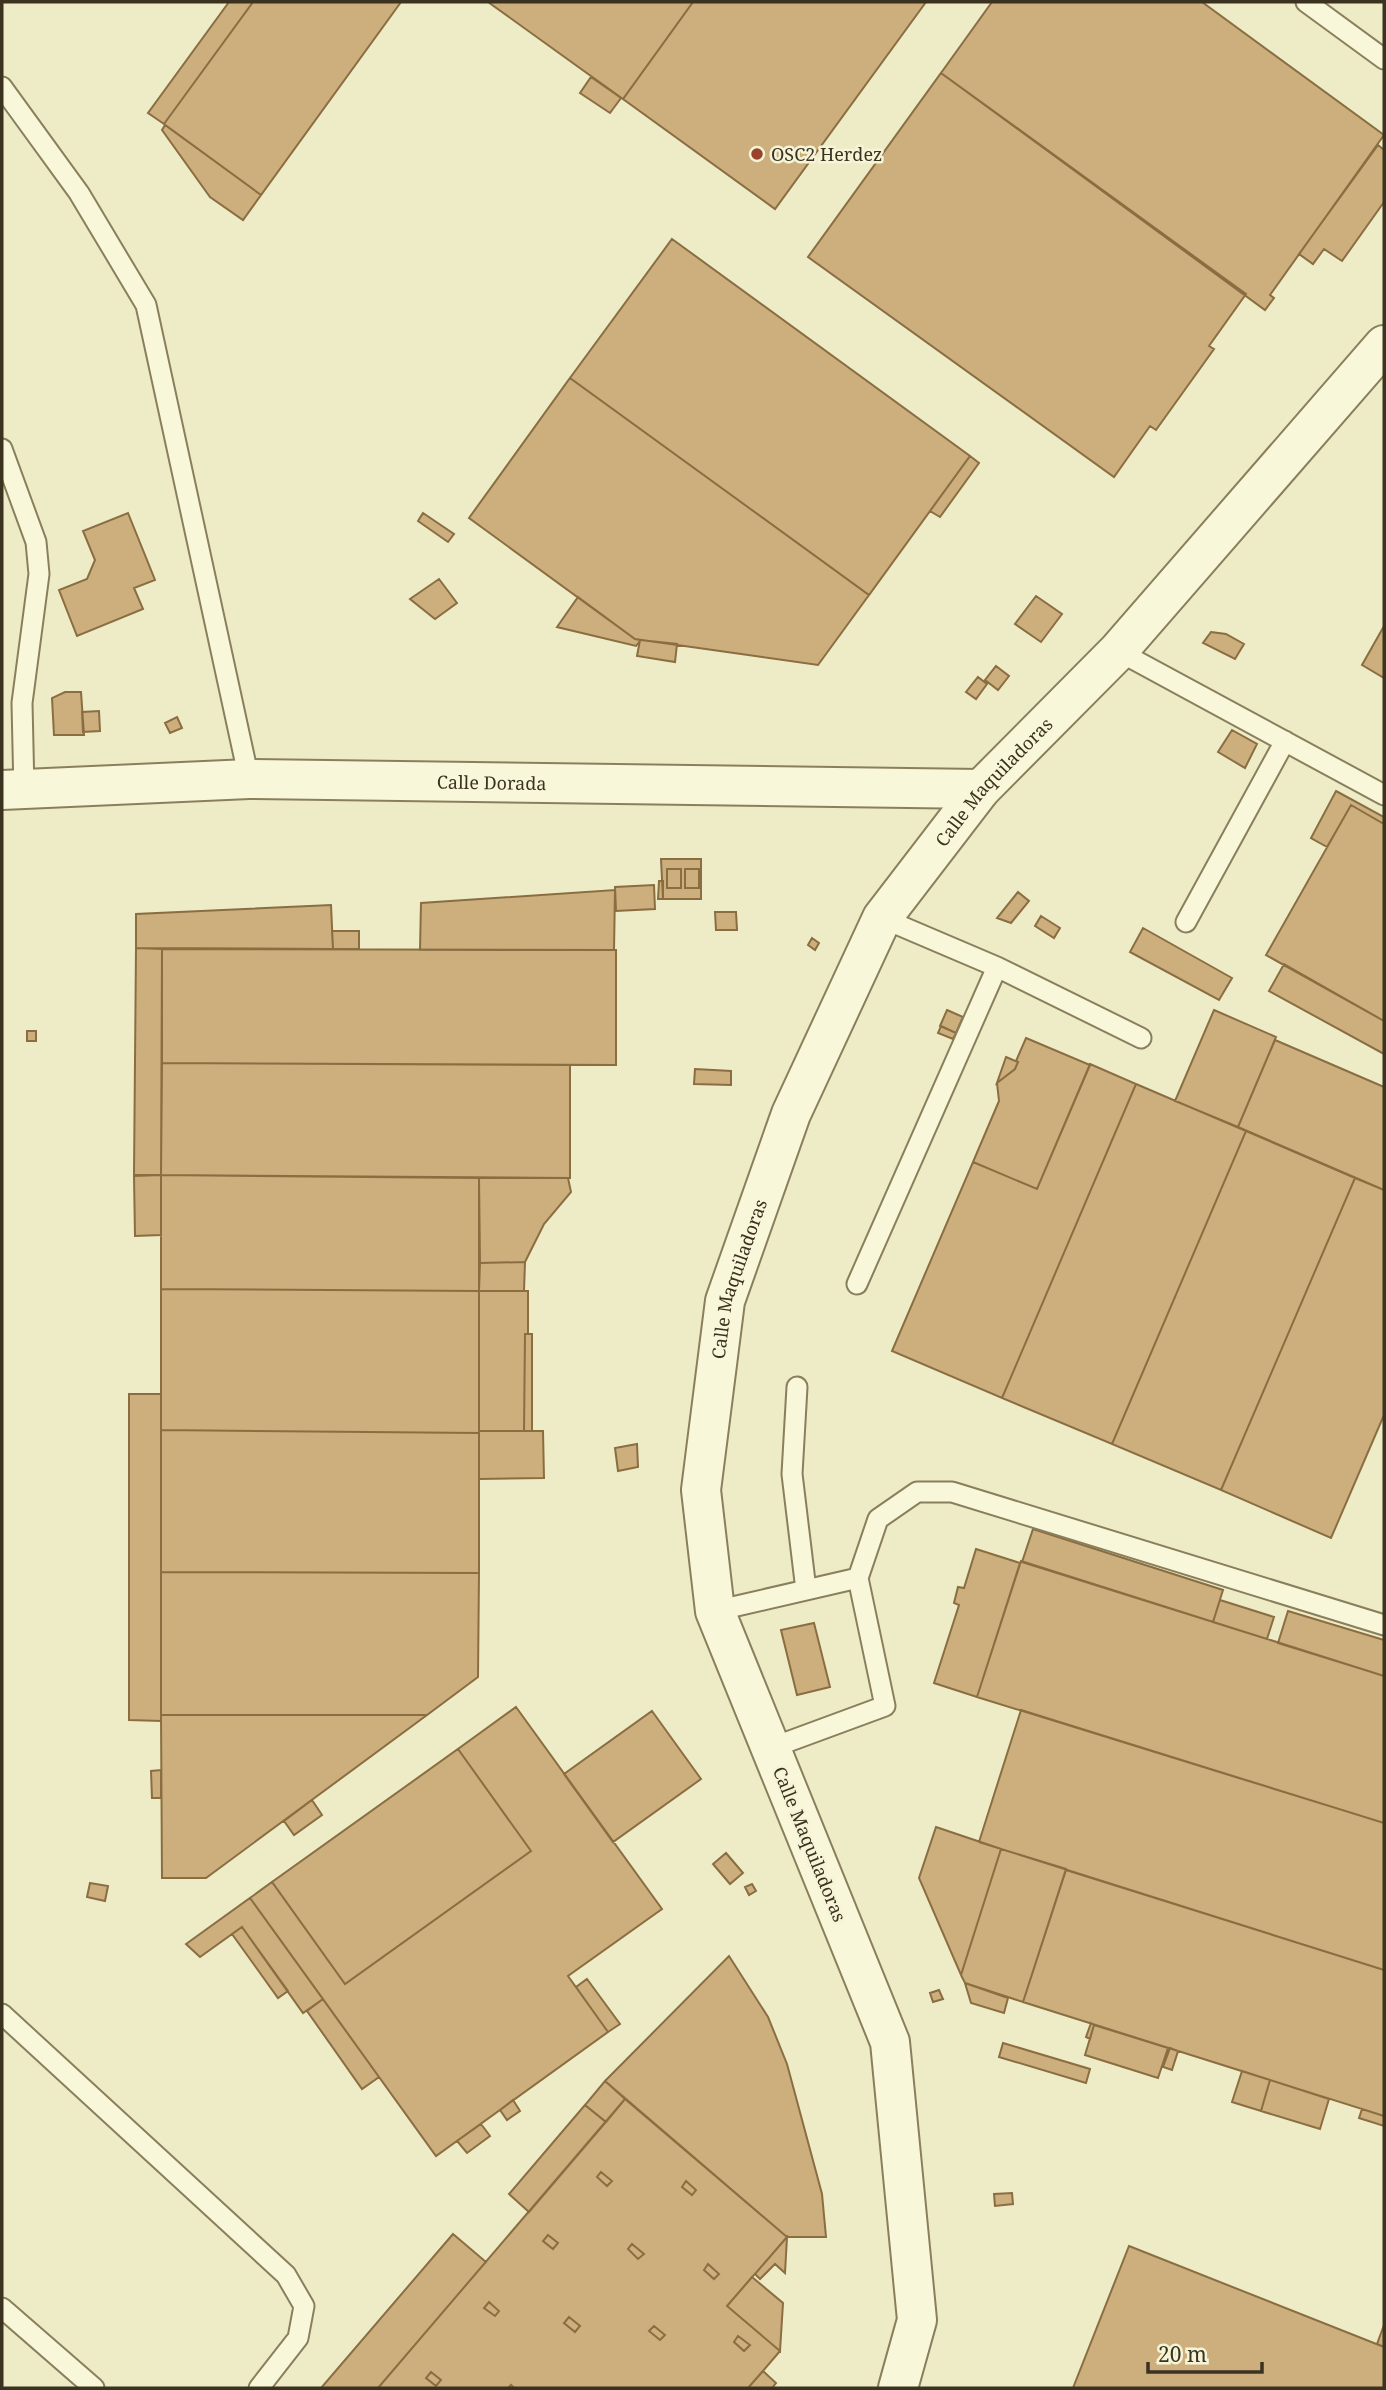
<svg xmlns="http://www.w3.org/2000/svg" width="1386" height="2390" viewBox="0 0 1386 2390" font-family="'Noto Serif',serif">
	<style>
		.building { fill: #ccaf7d; stroke: #8a6e42; stroke-width: 2; fill-rule: evenodd }
		.lines { fill: none; stroke-linecap: round; stroke-linejoin: round }
		.lane-casing { stroke: #8a7f5c; stroke-width: 23 }
		.street-casing { stroke: #8a7f5c; stroke-width: 42 }
		.lane { stroke: #f9f7da; stroke-width: 19 }
		.street { stroke: #f9f7da; stroke-width: 38 }
		.poi-dot { fill: #99432c; stroke: #f6f4d7; stroke-width: 2.5 }
		.labels { text-anchor: middle; dominant-baseline: central; stroke-width: 5; stroke-linejoin: round; paint-order: stroke }
		.poi-label { font-size: 18px; fill: #3b3320; stroke: #f6f4d7; text-anchor: start }
		.street-label { font-size: 18px; fill: #3b3320; stroke: #f6f4d7 }
	</style>
	<rect width="100%" height="100%" fill="#eeebc7"/>
	<!-- building -->
	<path class="building" d="M229,2H253L164,124L148,113Z
		M253,2H401L261,195L164,124Z
		M488,2H693L623,99Z
		M693,2H926L775,209L623,99Z
		M992,2H1202L1384,135L1270,295L1274,298L1265,310L941,73Z
		M941,73L1246,294L1209,346L1214,349L1156,430L1150,426L1114,477L808,257Z
		M591,77L621,98L610,113L580,93Z
		M165,125L261,195L243,220L210,197L162,130Z
		M1378,145L1384,150V202L1342,261L1324,249L1313,264L1299,254Z
		M672,239L970,456L869,595L570,378Z
		M570,378L869,595L818,665L635,639L469,518Z
		M970,456L979,463L940,517L930,511Z
		M128,513L155,580L134,588L143,609L77,636L59,590L87,579L95,560L83,531Z
		M423,513L454,534L448,542L418,521Z
		M439,579L457,603L435,619L410,599Z
		M1036,596L1062,614L1041,642L1015,624Z
		M578,597L635,639L640,640V641L636,646L557,627Z
		M1384,626V678L1362,665Z
		M1211,632L1226,634L1244,644L1235,659L1203,643Z
		M640,640L677,644L675,662L637,656Z
		M996,666L1009,676L998,690L985,680Z
		M978,677L987,684L976,699L966,692Z
		M65,692H81L84,735H54L52,698Z
		M99,711L100,731L83,732L82,712Z
		M177,717L182,728L170,733L165,723Z
		M1232,730L1257,744L1245,768L1218,752Z
		M1336,791L1384,817V824L1351,805L1327,847L1311,838Z
		M1351,805L1384,824V1021L1266,955Z
		M661,859H701V899H663ZM667,869H681V888H667ZM685,869H699V888H685Z
		M667,869H681V888H667Z
		M685,869H699V888H685Z
		M659,881H663V899H658Z
		M654,885L655,909L616,911L615,887Z
		M615,890L614,950H420L421,903Z
		M1018,892L1029,901L1011,923L997,918Z
		M331,905L333,949L136,948V914Z
		M715,912H736L737,930H716Z
		M1041,916L1060,928L1054,938L1035,926Z
		M1143,928L1232,978L1219,1000L1130,952Z
		M332,931H359V949H333Z
		M812,938L819,943L815,950L808,945Z
		M136,948L162,949L161,1175H134Z
		M162,949L616,950V1065L162,1063Z
		M1284,964L1384,1021V1054L1269,991Z
		M947,1010L963,1017L956,1033L940,1026Z
		M1214,1010L1276,1037L1238,1127L1175,1101Z
		M941,1026L956,1033L953,1039L938,1033Z
		M27,1031H36V1041H27Z
		M1026,1038L1090,1065L1037,1189L973,1162L999,1101L997,1083L1015,1069L1018,1062L1016,1061Z
		M1275,1040L1384,1087V1190L1238,1127Z
		M1006,1057L1018,1062L1015,1069L997,1083Z
		M162,1063L570,1065V1178L161,1175Z
		M1090,1064L1136,1084L1002,1398L892,1351L973,1162L1037,1189Z
		M695,1069L731,1071V1085L694,1084Z
		M1136,1084L1246,1131L1112,1444L1002,1398Z
		M1246,1131L1355,1178L1221,1490L1112,1444Z
		M161,1175L479,1178V1291L161,1289Z
		M161,1175V1235L135,1236L134,1176Z
		M479,1178H568L571,1192L544,1224L525,1262L480,1263Z
		M1355,1178L1384,1190V1415L1331,1538L1221,1490Z
		M525,1262L524,1291H479L480,1263Z
		M161,1289L479,1291V1433L161,1430Z
		M479,1291H528V1334H525L524,1431H479Z
		M525,1334H532V1431H524Z
		M129,1394H161V1721L129,1720Z
		M161,1430L479,1433V1573L161,1572Z
		M479,1431H543L544,1478L479,1479Z
		M637,1444L638,1467L618,1471L615,1448Z
		M1033,1529L1223,1590L1213,1622L1022,1562Z
		M976,1549L1020,1563L977,1697L934,1683L959,1605L954,1603L958,1587L964,1588Z
		M1021,1561L1384,1676V1823L977,1697Z
		M161,1572L479,1573L478,1677L427,1715H161Z
		M1220,1600L1274,1617L1267,1639L1213,1622Z
		M1288,1611L1384,1640V1676L1278,1643Z
		M814,1623L830,1687L797,1695L781,1630Z
		M516,1707L662,1909L568,1976L608,2032L436,2156L250,1898L272,1882L345,1984L531,1851L458,1749Z
		M1021,1710L1384,1823V1970L979,1842Z
		M652,1711L701,1779L613,1842L564,1774Z
		M161,1715H427L206,1878H162Z
		M458,1749L531,1851L345,1984L272,1882Z
		M161,1770V1798H152L151,1771Z
		M312,1800L322,1815L294,1835L284,1821Z
		M936,1827L1001,1849L961,1975L919,1878Z
		M1001,1849L1066,1869L1023,2002L965,1983L961,1975Z
		M726,1853L743,1873L730,1884L713,1864Z
		M1066,1870L1384,1970V2116L1023,2002Z
		M90,1883L108,1886L105,1901L87,1897Z
		M752,1884L756,1891L749,1895L745,1887Z
		M250,1898L323,1999L303,2013L242,1927L200,1957L186,1944Z
		M242,1927L288,1991L278,1998L232,1934Z
		M729,1956L768,2017L787,2064L822,2194L826,2237H787L605,2081Z
		M587,1979L620,2024L608,2032L576,1987Z
		M965,1983L1008,1998L1004,2013L971,2003Z
		M939,1990L943,1999L933,2002L930,1993Z
		M323,1999L379,2077L362,2089L307,2011Z
		M1091,2023L1094,2025L1090,2039L1086,2037Z
		M1094,2025L1168,2048L1158,2078L1085,2055Z
		M1003,2043L1090,2069L1086,2083L999,2057Z
		M1170,2048L1178,2051L1172,2070L1163,2067Z
		M1242,2071L1270,2080L1261,2111L1232,2102Z
		M1270,2080L1329,2099L1320,2129L1261,2111Z
		M605,2081L625,2099L606,2122L585,2105Z
		M625,2099L787,2237L727,2306L780,2351L762,2372L748,2388H514L511,2385L508,2388H378ZM601,2172L612,2181L607,2186L597,2177ZM686,2181L696,2190L692,2195L682,2187ZM548,2235L558,2243L553,2249L543,2241ZM632,2244L644,2254L638,2259L628,2249ZM708,2264L719,2274L714,2279L704,2270ZM489,2302L499,2311L495,2316L484,2308ZM569,2317L580,2326L575,2332L564,2323ZM654,2326L665,2335L660,2340L649,2331ZM738,2336L750,2345L744,2351L734,2342ZM431,2372L441,2380L436,2386L426,2378Z
		M513,2100L520,2111L507,2120L500,2110Z
		M585,2105L606,2122L529,2212L509,2194Z
		M1362,2109L1384,2116V2126L1359,2118Z
		M481,2124L490,2136L467,2153L457,2141Z
		M601,2172L612,2181L607,2186L597,2177Z
		M686,2181L696,2190L692,2195L682,2187Z
		M1012,2193L1013,2204L995,2206L994,2194Z
		M453,2234L486,2262L484,2264L378,2388H321Z
		M548,2235L558,2243L553,2249L543,2241Z
		M787,2237L785,2273L775,2264L760,2279L755,2274Z
		M632,2244L644,2254L638,2259L628,2249Z
		M1129,2246L1384,2347V2388H1073Z
		M708,2264L719,2274L714,2279L704,2270Z
		M752,2277L783,2303L780,2351L727,2306Z
		M489,2302L499,2311L495,2316L484,2308Z
		M569,2317L580,2326L575,2332L564,2323Z
		M1384,2325V2347L1377,2344Z
		M654,2326L665,2335L660,2340L649,2331Z
		M738,2336L750,2345L744,2351L734,2342Z
		M763,2371L776,2383L772,2388H748Z
		M431,2372L441,2380L436,2386L426,2378Z"/>
	<g class="lines">
		<defs>
			<path id="lane" d="M1306,2L1384,59
				M2,87L79,193L146,305L249,779
				M2,449L36,542L39,574L22,703L24,791
				M1118,651L1384,795
				M882,918L997,967L1141,1038
				M1186,922L1285,741
				M857,1284L997,967
				M797,1387L792,1474L806,1590
				M715,1611L858,1578
				M771,1748L885,1706L858,1578L878,1519L917,1492H952L1384,1625
				M2,2014L286,2275L304,2306L298,2338L259,2388
				M2,2308L94,2388"/>
			<g id="street">
				<path id="s1" d="M2,790L249,779L981,789"/>
				<path id="s2" d="M898,2388L917,2320L890,2042L715,1611L701,1490L725,1301L791,1114L882,918L981,789L1118,651L1384,345"/>
			</g>
		</defs>
		<!-- lane casing -->
		<use href="#lane" class="lane-casing"/>
		<!-- street casing -->
		<use href="#street" class="street-casing"/>
		<!-- lane -->
		<use href="#lane" class="lane"/>
		<!-- street -->
		<use href="#street" class="street"/>
	</g>
	<!-- markers -->
	<circle class="poi-dot" cx="757" cy="154" r="7"/>
	<g class="labels">
		<!-- poi labels -->
		<g class="poi-label">
			<text x="771" y="154">OSC2 Herdez</text>
		</g>
		<!-- street labels -->
		<g class="street-label">
			<text stroke="none"><textPath href="#s1" startOffset="490">Calle Dorada</textPath></text>
			<text stroke="none"><textPath href="#s2" startOffset="1718">Calle Maquiladoras</textPath></text>
			<text stroke="none"><textPath href="#s2" startOffset="1152">Calle Maquiladoras</textPath></text>
			<text transform="translate(810 1844) rotate(68)">Calle Maquiladoras</text>
		</g>
	</g>
	<!-- border -->
	<rect width="1386" height="2390" fill="none" stroke="#3b3320" stroke-width="7"/>
	<!-- scale -->
	<path d="M1148 2362v10h114v-10" fill="none" stroke="#3b3320" stroke-width="3.5"/>
	<text x="1158" y="2362" font-size="21" fill="#3b3320" stroke="#f6f4d7" stroke-width="5" paint-order="stroke">20 m</text>
</svg>
